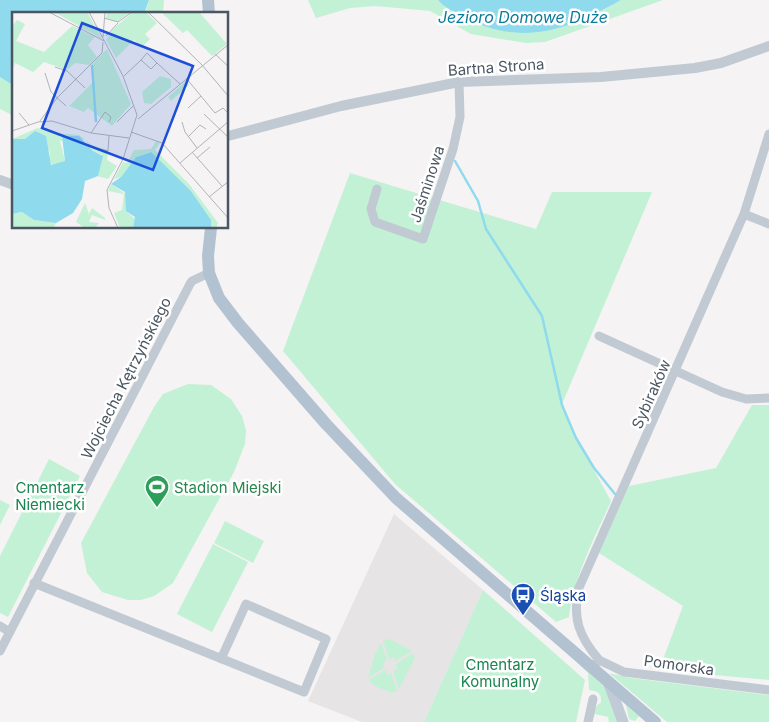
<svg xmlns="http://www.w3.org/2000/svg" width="769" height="722" viewBox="0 0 769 722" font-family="Inter,sans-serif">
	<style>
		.education { fill: #e6e4e5 }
		.green { fill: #c3f1d5 }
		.water { fill: #90daee }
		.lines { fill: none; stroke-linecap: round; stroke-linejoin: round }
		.stream { stroke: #90daee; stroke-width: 2.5 }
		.minor { stroke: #c1cad2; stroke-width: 9 }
		.tertiary { stroke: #c1cad2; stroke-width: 10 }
		.secondary { stroke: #c1cbd6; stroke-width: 11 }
		.primary { stroke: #b3c2d1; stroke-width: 12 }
		.labels { text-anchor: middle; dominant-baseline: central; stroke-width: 5; stroke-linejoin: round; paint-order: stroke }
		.street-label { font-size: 15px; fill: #4a5661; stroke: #fff }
		.park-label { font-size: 15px; fill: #17864f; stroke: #fff }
		.leisure-label { font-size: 15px; fill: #27864d; stroke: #fff; text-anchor: start }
		.transit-label { font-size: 15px; fill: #164399; stroke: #fff; text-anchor: start }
		.water-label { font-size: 16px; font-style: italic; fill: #0c7c9b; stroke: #fff }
		.inset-river { fill: none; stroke: #90daee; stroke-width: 2.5 }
		.inset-road { fill: none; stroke: #b1b4b9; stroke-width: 1 }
		.view { fill: #1d4ed8; fill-opacity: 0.15; stroke: #1d4ed8; stroke-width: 2.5 }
		.inset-edge { fill: none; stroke: #4a5661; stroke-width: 2.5 }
	</style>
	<rect width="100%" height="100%" fill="#f5f3f3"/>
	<!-- education -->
	<path class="education" d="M394,514L483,590L424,722H362L308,701Z"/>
	<!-- green -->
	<path class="green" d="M149,0H164L163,14H145Z
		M308,0H438L466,18L600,12L621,0H663L545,42L526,43L471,34L430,11L375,6L350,8L316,18Z
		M0,77L14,86V116L0,109Z
		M350,173L536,229L552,192H652L562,404L576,438L611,501C594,539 574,576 569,617L556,622L395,484L283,351Z
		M188,384L211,385L231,399L242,416L246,430L245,444L234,472L173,583L154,596L141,600H128L102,592L87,573L81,543L154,407L163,394Z
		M752,405H769V680L659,670L683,606L599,553L629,486L716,468Z
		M49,459L80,476L8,617L0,613V556Z
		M0,500L10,505L0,525Z
		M225,521L264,541L253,563L214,543Z
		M213,544L248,562L212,632L177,614Z
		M483,590L585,680L576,722H424Z
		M390,639L412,651L395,661L394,657L389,659L383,641Z
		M381,643L387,660L383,663L384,668L368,678L375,654Z
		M413,653L415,658L399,689L393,671L397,669L396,664Z
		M569,655L605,685L619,722H609L608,717L595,714L592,721L593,710L601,702C602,693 597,691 589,690L588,673Z
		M385,670L387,675L391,673L397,691L392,693L373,685L369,680Z
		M609,673L631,678L769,695V722H667Z
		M626,705L639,716L635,721L629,719Z"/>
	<!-- water -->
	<path class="water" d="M0,0H149L144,14H14V86L0,77Z
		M438,0H621C569,30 519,48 463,16C454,12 444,7 438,0Z"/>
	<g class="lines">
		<!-- stream -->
		<path class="stream" d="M455,161L478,201L486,229L542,316L562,405L576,438L594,468L615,494"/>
		<!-- minor -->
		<path class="minor" d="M377,189L371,209L375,222L423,239L453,149L460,117L459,82
			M744,214L769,224
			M599,336L722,392L746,399L769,398
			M34,583L304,692L326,639L246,604L221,659
			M0,626L10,632
			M0,651L190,284L192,281L209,273
			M599,660C579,636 573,620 578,590L744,214L769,134
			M595,664L599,660L624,672L769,690
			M588,722L593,699"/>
		<!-- tertiary -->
		<path class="tertiary" d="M228,136L341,106L459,82L601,77L695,68L721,63L769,46
			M0,180L14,185"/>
		<!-- secondary -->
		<path class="secondary" d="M608,681L623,722"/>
		<!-- primary -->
		<path class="primary" d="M208,0L209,14
			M211,228L208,256L209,273L219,298L238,323L326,424L396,498L655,722"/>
	</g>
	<!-- icons -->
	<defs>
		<symbol id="stadium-pin" viewBox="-11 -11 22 30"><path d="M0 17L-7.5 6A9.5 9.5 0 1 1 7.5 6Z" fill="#2e9e5b" stroke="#fff"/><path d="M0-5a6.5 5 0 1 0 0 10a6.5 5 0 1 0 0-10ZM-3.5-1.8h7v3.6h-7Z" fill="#fff"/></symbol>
		<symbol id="bus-pin" viewBox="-11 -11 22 30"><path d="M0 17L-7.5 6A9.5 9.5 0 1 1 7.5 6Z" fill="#1a4fb4" stroke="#fff"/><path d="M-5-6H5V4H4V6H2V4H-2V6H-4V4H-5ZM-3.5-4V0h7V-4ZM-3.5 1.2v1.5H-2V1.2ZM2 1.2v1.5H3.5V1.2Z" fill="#fff"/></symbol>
	</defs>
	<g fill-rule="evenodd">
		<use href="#stadium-pin" x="143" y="473" width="28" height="38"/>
		<use href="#bus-pin" x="509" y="581" width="28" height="38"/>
	</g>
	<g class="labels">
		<!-- street labels -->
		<g class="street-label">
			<text transform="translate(496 67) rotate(-4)">Bartna Strona</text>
			<text transform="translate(427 184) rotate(-72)">Jaśminowa</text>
			<text transform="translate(126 378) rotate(-63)">Wojciecha Kętrzyńskiego</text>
			<text transform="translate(651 394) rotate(-66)">Sybiraków</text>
			<text transform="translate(679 665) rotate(8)">Pomorska</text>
		</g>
		<!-- park labels -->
		<g class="park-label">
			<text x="50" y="487">Cmentarz<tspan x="50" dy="17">Niemiecki</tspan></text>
			<text x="500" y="664">Cmentarz<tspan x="500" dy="17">Komunalny</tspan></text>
		</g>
		<!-- leisure labels -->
		<g class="leisure-label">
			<text x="174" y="487">Stadion Miejski</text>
		</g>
		<!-- transit labels -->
		<g class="transit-label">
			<text x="540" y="595">Śląska</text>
		</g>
		<!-- water labels -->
		<g class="water-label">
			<text x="523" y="17">Jezioro Domowe Duże</text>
		</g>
	</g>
	<!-- overview -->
	<g transform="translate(12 12)">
		<rect width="216" height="216" fill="#f5f3f3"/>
		<path d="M75,0L90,27L44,1V0ZM95,0H118L105,10L94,6ZM121,0H134L145,11L133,22L138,27L130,35L122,28L104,46L94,28L101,17ZM149,0H187L215,32L200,44L175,18L171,21ZM5,8L13,12L4,29L32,40L60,14L83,25L76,33L85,45L77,53L63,51L55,58L32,50L21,60L3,51L0,58V15ZM95,37L119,92L100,114L76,96L72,100L57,94L82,69L80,52ZM148,64L159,67V75L139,92L132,91L130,80ZM174,69L177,73L159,89L156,85ZM26,116L43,121L67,123L79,133L96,138L95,148L105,154L96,167L85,164L90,143L81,139L72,127L48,129L53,149L42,154L37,150L38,140L23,119L13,127H0ZM144,129L148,131L143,138L177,172L206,211L204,216H199V208L179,179L137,140L124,145L109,165L102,167L111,150L115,151L122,138L139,137ZM99,172L115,183L114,199L123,207L121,216H108L102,201L110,198L112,182L96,179ZM73,191L77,202L80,196L93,206V208L80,203L77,210L87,211L83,216H73L64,210ZM10,200L22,208L44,211L41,216H0V202Z" fill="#c3f1d5"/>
		<path d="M23,119L34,124L39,153L53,149L50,124H67L81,139L91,144L86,164L73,169L70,187L61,201L44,211L22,208L10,200L0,202V127H13ZM139,140L179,179L199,208V216H121L123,205L114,199L113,180L99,172L109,165L124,145Z" fill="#90daee"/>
		<path class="inset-river" d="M80,53L84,110"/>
		<path class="inset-road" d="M37,0L92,29M77,0L111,64L125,103L111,147L95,178L97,196L106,216M136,0L190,53L217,85M92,6L106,10L120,0M94,24L106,11M91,25L93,0M203,42L217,55M145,51L139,57L129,48L135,41L145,51L168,72M43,55L55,59L73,76M33,61L39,80L54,94M112,64L129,48M174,66L203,101L211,96L217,102M176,96L189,84M7,101L17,113M192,102L217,126M126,107L217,32M28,109L45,86L90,41L91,30M105,110L122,93M170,110L173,120L185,136M0,119L26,110L40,109L79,121L117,126M119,120L150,131L217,207M79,121L93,100L99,105L97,110M176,125L188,113L194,117M83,136L96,139L97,124M180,140L210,174M185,146L198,135M168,151L217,109M197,185L217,169"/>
		<path class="view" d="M70,11L181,54L141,158L30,116Z"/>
		<rect width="216" height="216" class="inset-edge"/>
	</g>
</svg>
